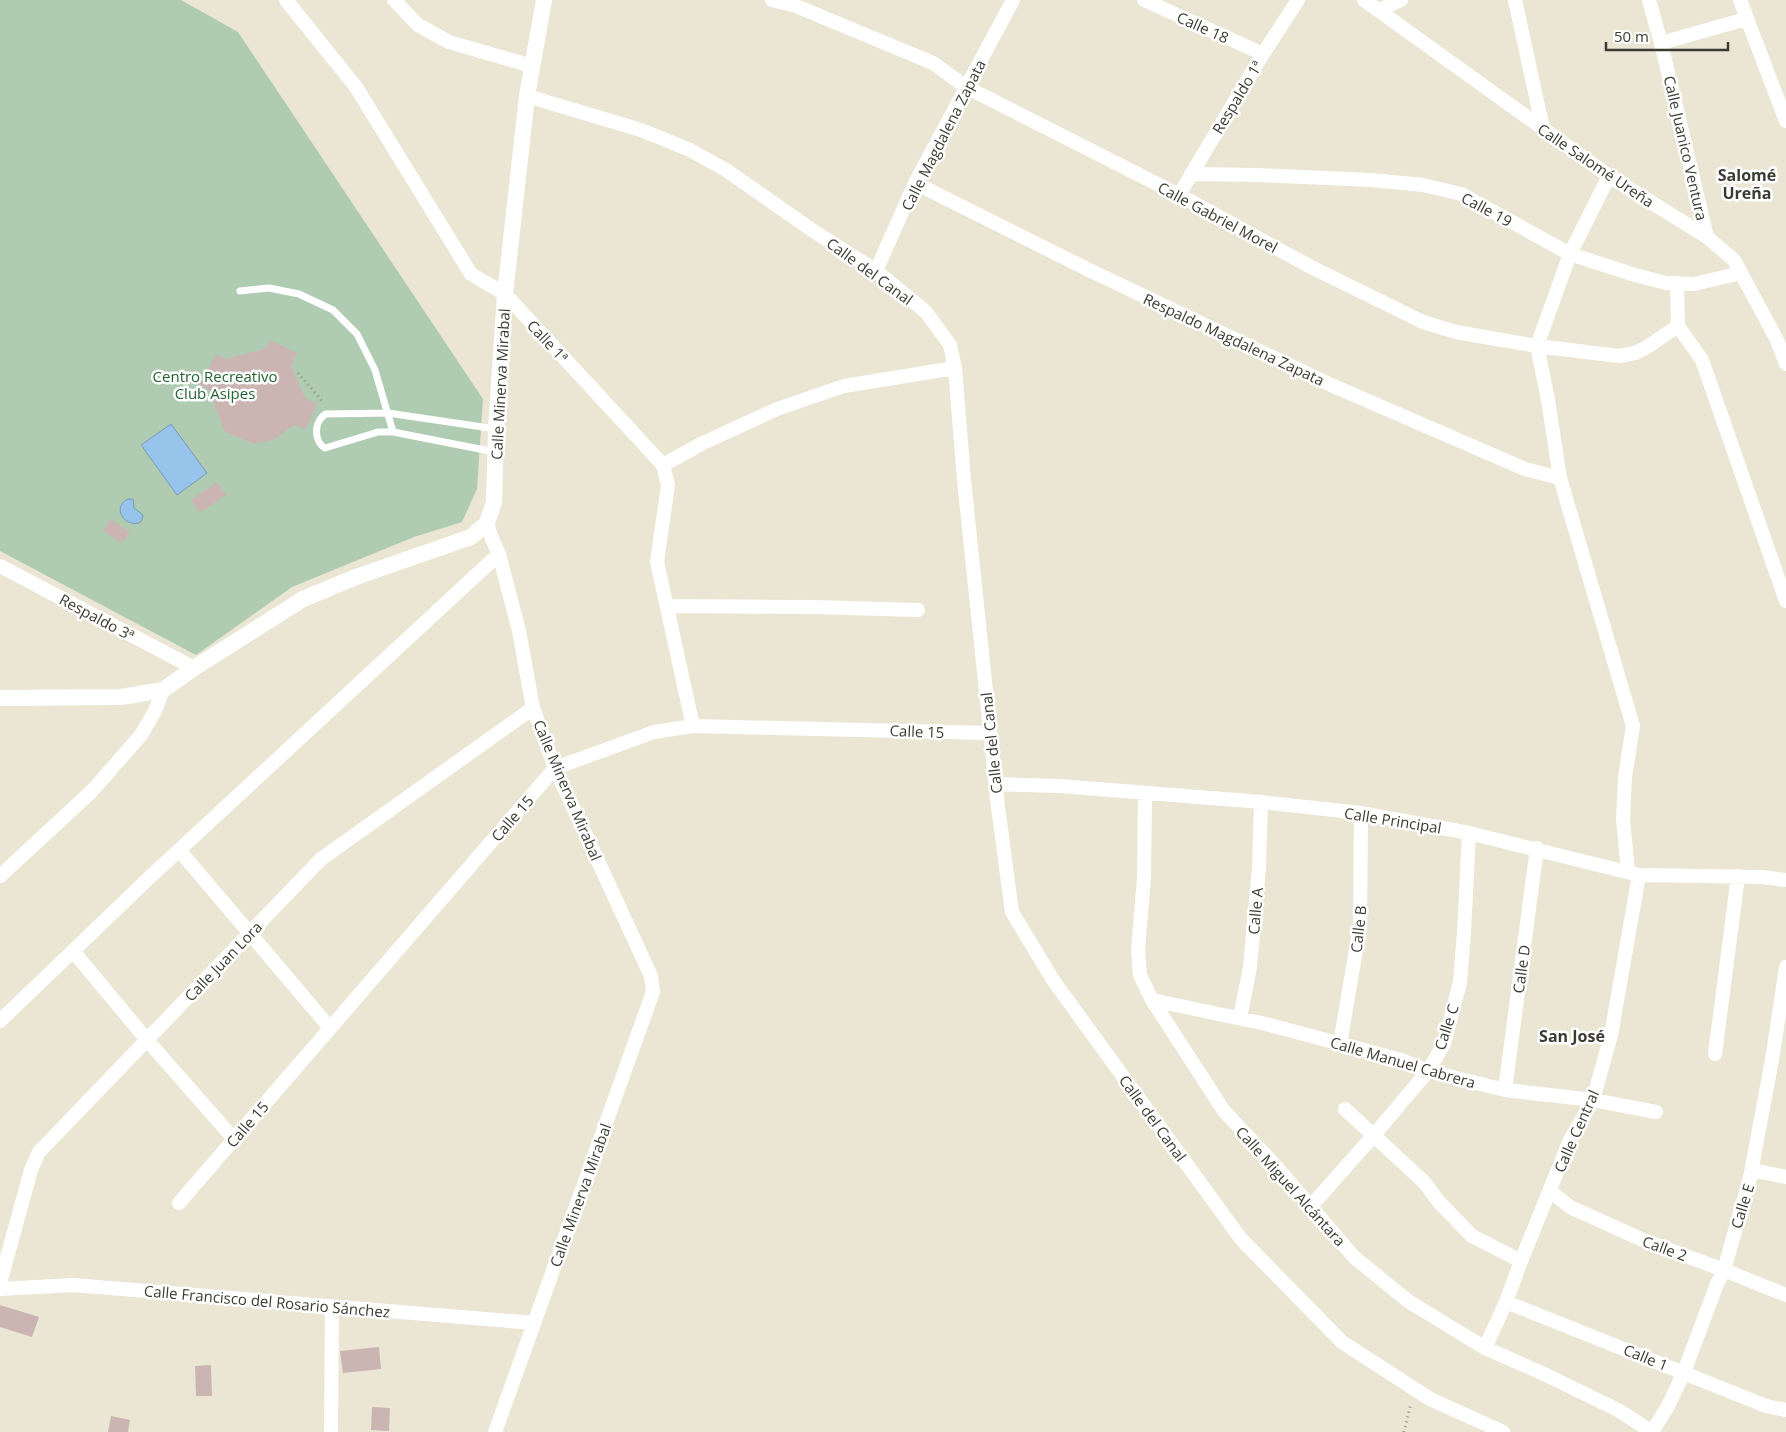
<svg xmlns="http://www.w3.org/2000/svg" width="1786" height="1432" viewBox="0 0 1786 1432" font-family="'Open Sans',sans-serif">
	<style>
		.green { fill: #afcbb2 }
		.water { fill: #96c4eb; stroke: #7b9bb4 }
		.building { fill: #cbb5b3 }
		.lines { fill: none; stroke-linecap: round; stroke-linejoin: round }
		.path { stroke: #969386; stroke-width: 3; stroke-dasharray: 1 4; stroke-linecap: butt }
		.service { stroke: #fff; stroke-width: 7 }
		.minor { stroke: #fff; stroke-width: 14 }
		.tertiary { stroke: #fff; stroke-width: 16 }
		.labels { text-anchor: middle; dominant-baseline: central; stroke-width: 5; stroke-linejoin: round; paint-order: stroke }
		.street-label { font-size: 15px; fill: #3c3b33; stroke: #fff }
		.park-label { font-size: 15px; fill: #246331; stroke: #fff }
		.neighbourhood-label { font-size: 16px; font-weight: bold; fill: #3c3b33; stroke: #fff }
	</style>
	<rect width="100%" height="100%" fill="#ebe6d3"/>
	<!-- green -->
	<path class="green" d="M0,0H181L238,32L483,399L477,489L462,522L414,537L292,587L196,655L0,551Z"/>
	<!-- water -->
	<path class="water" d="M171,424L207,473L177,495L141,445Z
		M128,499H133L134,508L143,515L142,520L139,523C123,527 112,506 128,499Z"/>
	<!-- building -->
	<path class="building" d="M270,340L297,353L291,366L305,398L317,404L306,429L294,425L273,440L255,444L225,432L209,390L199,385L216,354L226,359L264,349Z
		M217,482L226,495L200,513L191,500Z
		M111,519L130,532L122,543L103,531Z
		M0,1305L39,1317L32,1337L0,1327Z
		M379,1347L381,1369L343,1373L340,1351Z
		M211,1365L212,1396H196L195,1366Z
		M372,1407L390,1408L389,1431L371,1430Z
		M111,1416L130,1420L128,1432H108Z"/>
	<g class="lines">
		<!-- path -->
		<path class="path" d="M298,373L324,403
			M1404,1432L1411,1403"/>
		<!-- service -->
		<path class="service" d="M240,291L269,288L299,294L333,310L357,334L375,370L393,432
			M495,452L393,432H378L325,448C313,441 314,420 326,414L388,413L496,429"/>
		<!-- minor -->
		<path class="minor" d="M286,0L356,87L471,274L505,294L663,465L668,485L657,562L693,726
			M394,0L418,25L449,42L532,66
			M772,0L796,6L933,63L966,87L1179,195L1311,267L1423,322L1456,332L1537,346L1619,356L1635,353L1647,347L1678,326
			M1144,0L1263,54
			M1364,0L1609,176L1707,237L1734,260L1777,340L1786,364
			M1515,0L1543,129
			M1649,0L1661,43L1707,237
			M1740,0L1786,121
			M1379,10L1401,0
			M1661,43L1746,19
			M527,96L641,130L690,150L726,170L812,230L876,271L926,312L950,345L955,368L964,480L998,807L1012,912L1053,980L1241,1239L1342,1342L1430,1399L1503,1432
			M1191,174L1256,175L1371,180L1423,185L1461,194L1570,254L1635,275L1666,283L1694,284L1741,273
			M1609,176L1570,254L1537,346L1548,400L1560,478L1633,726L1625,777L1623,819L1628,872
			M915,183L1089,270L1331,385L1525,469L1560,478
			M1179,195L1263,54L1298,0
			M876,271L915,183L1013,0
			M1677,283L1678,326L1702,360L1786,601
			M663,465L703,443L777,409L844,386L955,368
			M487,523L492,539L499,554L519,631L533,708L555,768L651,976L653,992L495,1432
			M0,566L194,668
			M667,606L813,607L918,610
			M995,784L1060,786L1261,802L1361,813L1469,833L1639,875L1762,877L1786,880
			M1145,794L1144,878L1138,950L1140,975L1152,1000L1224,1111L1274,1164L1354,1257L1408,1301L1485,1348L1542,1373L1618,1410L1652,1432
			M179,850L330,1028
			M0,876L92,791L141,735L155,711L163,690
			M73,951L147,1040L234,1139
			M1152,1000L1266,1024L1401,1060L1428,1071L1505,1090L1593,1100L1656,1112
			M1240,1018L1250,967L1259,868L1261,802
			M0,1021L151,876L499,554
			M1340,1044L1360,926L1361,813
			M1715,1054L1738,876
			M1505,1090L1537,848
			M1345,1109L1424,1182L1439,1202L1472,1236L1521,1261
			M1752,1170L1786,1177
			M1550,1191L1570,1207L1643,1240L1724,1270L1786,1295
			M179,1203L555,768L654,732L693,726L990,733
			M1311,1206L1374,1135L1428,1071L1444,1044L1460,982L1464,932L1469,833
			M0,1283L31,1170L39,1152L321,859L533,708
			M0,1289L73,1285L534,1323
			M1506,1302L1766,1406L1786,1410
			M1485,1348L1506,1302L1521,1261L1570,1140L1593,1100L1611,1035L1639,875
			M331,1432L332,1306
			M1652,1432L1668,1406L1684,1372L1717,1284L1724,1270L1750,1178L1773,1054L1786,967"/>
		<!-- tertiary -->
		<path class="tertiary" d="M0,698L121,697L163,690L194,668L303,599L356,577L471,537L487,523L494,502L496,429L505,294L527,96L544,0"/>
	</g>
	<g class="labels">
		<!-- street labels -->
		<g class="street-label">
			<text transform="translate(1203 27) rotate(24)">Calle 18</text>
			<text transform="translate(1237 97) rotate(-59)">Respaldo 1ª</text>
			<text transform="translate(943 135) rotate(-63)">Calle Magdalena Zapata</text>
			<text transform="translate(1686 148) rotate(77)">Calle Juanico Ventura</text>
			<text transform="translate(1596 165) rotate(34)">Calle Salomé Ureña</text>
			<text transform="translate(1487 209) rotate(28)">Calle 19</text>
			<text transform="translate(1218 217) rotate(28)">Calle Gabriel Morel</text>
			<text transform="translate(870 271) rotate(36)">Calle del Canal</text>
			<text transform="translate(1234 339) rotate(25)">Respaldo Magdalena Zapata</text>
			<text transform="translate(548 341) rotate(47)">Calle 1ª</text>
			<text transform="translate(500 384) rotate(-87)">Calle Minerva Mirabal</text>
			<text transform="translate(97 617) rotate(28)">Respaldo 3ª</text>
			<text transform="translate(917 731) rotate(2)">Calle 15</text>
			<text transform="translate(991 743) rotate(-96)">Calle del Canal</text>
			<text transform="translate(568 790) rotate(67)">Calle Minerva Mirabal</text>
			<text transform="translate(512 818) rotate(-49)">Calle 15</text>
			<text transform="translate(1393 820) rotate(9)">Calle Principal</text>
			<text transform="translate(1255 911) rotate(-85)">Calle A</text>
			<text transform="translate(1358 929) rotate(-84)">Calle B</text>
			<text transform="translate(223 961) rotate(-46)">Calle Juan Lora</text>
			<text transform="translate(1521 969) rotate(-82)">Calle D</text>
			<text transform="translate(1446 1027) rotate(-72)">Calle C</text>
			<text transform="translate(1403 1062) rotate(16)">Calle Manuel Cabrera</text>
			<text transform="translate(1153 1118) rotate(54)">Calle del Canal</text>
			<text transform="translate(247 1124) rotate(-49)">Calle 15</text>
			<text transform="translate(1576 1131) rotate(-66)">Calle Central</text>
			<text transform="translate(1291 1186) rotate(48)">Calle Miguel Alcántara</text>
			<text transform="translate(580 1195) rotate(-70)">Calle Minerva Mirabal</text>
			<text transform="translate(1742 1206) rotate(-73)">Calle E</text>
			<text transform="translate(1665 1248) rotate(20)">Calle 2</text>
			<text transform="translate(267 1301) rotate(5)">Calle Francisco del Rosario Sánchez</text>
			<text transform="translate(1646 1357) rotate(22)">Calle 1</text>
		</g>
		<!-- park labels -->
		<g class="park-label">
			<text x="215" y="376">Centro Recreativo<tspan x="215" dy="17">Club Asipes</tspan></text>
		</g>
		<!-- neighbourhood labels -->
		<g class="neighbourhood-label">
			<text x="1747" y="175">Salomé<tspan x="1747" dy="18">Ureña</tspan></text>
			<text x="1572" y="1036">San José</text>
		</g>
	</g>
	<!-- scale -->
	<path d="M1606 42v8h122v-8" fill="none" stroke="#3c3b33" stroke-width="2.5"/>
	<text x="1614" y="42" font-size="15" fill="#3c3b33" stroke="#ffffff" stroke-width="4" paint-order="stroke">50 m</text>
</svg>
